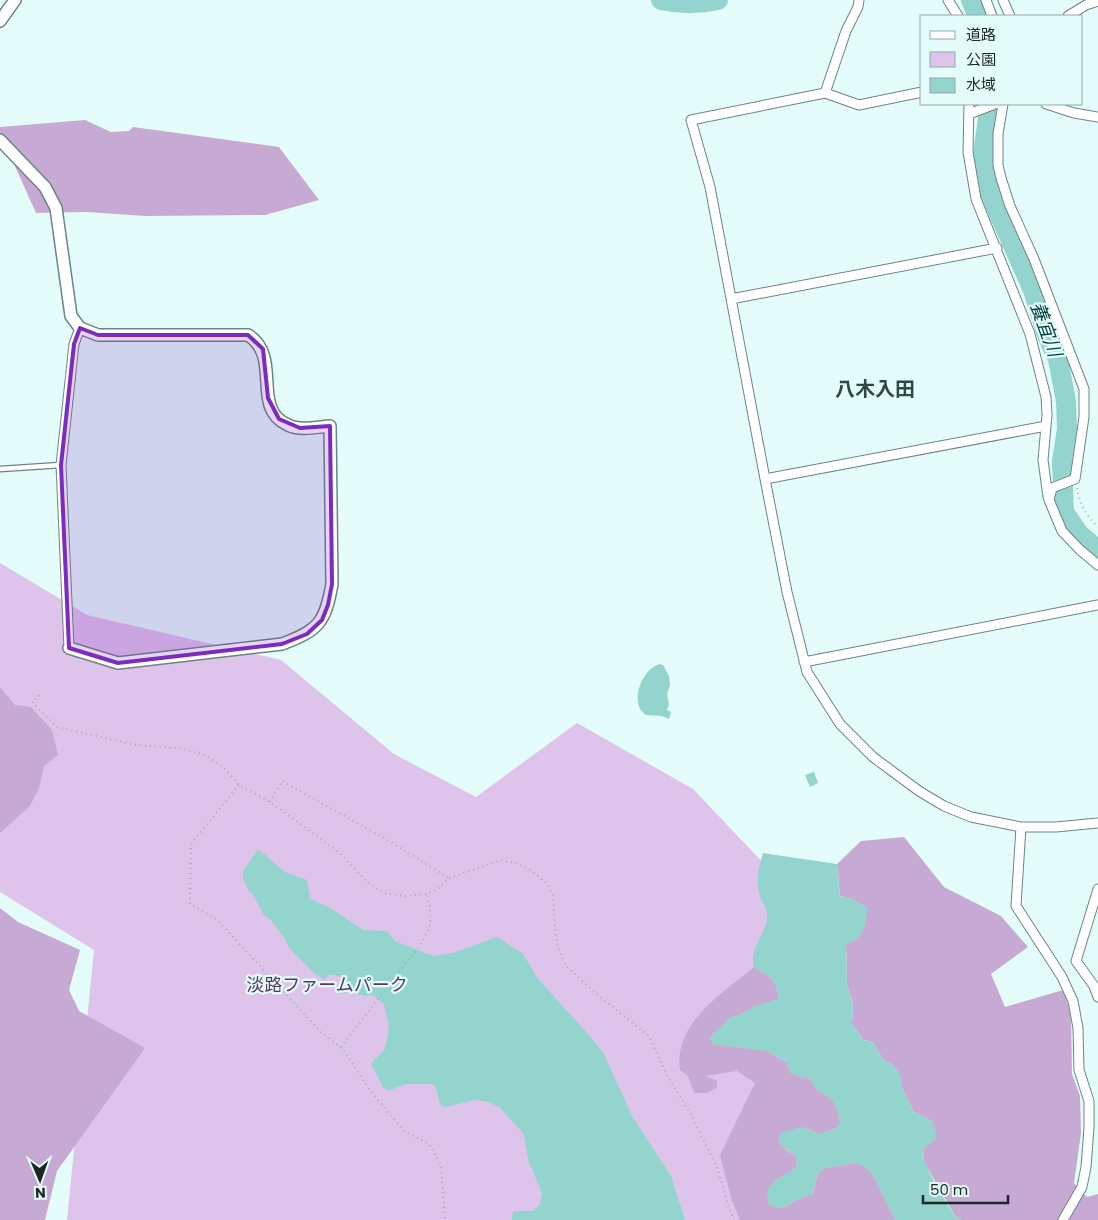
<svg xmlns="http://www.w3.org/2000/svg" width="1098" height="1220" viewBox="0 0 1098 1220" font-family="Poppins,'Noto Sans JP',sans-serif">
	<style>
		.green { fill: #dec4eb }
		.forest { fill: #c6aad3 }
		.water { fill: #94d4ce }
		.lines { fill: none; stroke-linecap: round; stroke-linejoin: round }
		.river { stroke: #94d4ce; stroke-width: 20 }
		.service-casing { stroke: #6e8482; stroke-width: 7 }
		.minor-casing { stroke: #6e8482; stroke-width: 11 }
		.tertiary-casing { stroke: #6e8482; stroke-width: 14 }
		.path { stroke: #9db1af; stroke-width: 2; stroke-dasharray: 1 4; stroke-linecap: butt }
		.service { stroke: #fff; stroke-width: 4.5 }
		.minor { stroke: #fff; stroke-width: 9 }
		.tertiary { stroke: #fff; stroke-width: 11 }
		.marked { fill: #7b2cbf; fill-opacity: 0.2; stroke: #7b2cbf; stroke-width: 4; stroke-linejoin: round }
		.labels { text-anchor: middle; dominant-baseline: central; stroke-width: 4.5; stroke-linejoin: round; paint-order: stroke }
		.park-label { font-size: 18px; fill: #593569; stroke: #e4fdfa }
		.water-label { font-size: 19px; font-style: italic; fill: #05413e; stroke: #e4fdfa }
		.quarter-label { font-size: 20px; font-weight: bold; fill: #334846; stroke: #e4fdfa }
	</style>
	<rect width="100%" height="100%" fill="#e4fdfa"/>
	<!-- green -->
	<path class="green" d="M0,563L87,615L281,660L394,754L476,797L577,723L693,789L806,908L922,1220H67L94,950L0,892Z"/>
	<!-- forest -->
	<path class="forest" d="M85,120L111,132L129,131L133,127L279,147L319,200L265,215L145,216L87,212L36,213L0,133V127Z
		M0,687L15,705L31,707L52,730L58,755L44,766L39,788L30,806L0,833Z
		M904,837L944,887L1001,916L1028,947L991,974L1005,1007L1063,990L1071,1014L1072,1074L1080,1096L1081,1133L1074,1183L1087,1197L1098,1194V1220H961L955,1216L924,1162L923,1151L933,1122L913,1111L901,1086V1078L893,1065L883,1060L873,1042L863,1040L852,1024L853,1004L847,985L846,944L854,900L840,896L837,864L861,841Z
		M0,908L18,922L80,950L69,990L79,1011L145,1048L57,1171L45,1220H0Z
		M754,967C771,978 776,978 779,999L752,1007L748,1011L730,1018L710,1037L713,1044L767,1051L786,1062L808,1077L812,1081L814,1087L833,1101L837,1109L840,1124L837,1128L819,1134L803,1127L785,1149L796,1156L797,1166L792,1171L774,1181L787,1206L799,1199L813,1194L818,1173L825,1168L856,1163L864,1166L872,1173L895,1220H740L732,1201L720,1155L755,1083L737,1071L706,1076L717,1081V1088L707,1093H694L688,1076L680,1070C673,1023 723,993 754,967Z"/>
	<!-- water -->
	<path class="water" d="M660,664L663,665L669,676L670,685L667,694L669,704L667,710L671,712L669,719L662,716L646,715C628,704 642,668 660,664Z
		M814,772L818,783L810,787L805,775Z
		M258,849L285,872L307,880L310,899L329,907L363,930L387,931L395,941L433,956L453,953L497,937L523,954L538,979L588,1034L603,1052L632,1116L671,1176L685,1220H512L513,1211H533L540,1204L542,1193L528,1160L524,1134L499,1107L485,1101L475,1100L446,1107L441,1106L435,1086L432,1084H406L388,1091L383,1087L371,1064L385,1049L389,1028L384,1004L373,995L364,996L349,992L341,994L337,992L335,988L345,985L342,977L334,975H328L325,980L315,974L290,949L285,939L271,920L264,915L252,893H250L243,879V871Z
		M763,853L837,864L840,896L854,900L867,907C867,926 864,937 846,945L847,985L853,1004L852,1024L863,1040L873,1042L883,1060L893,1065L898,1071L901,1078V1086L913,1111L933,1122L936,1134L935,1140C931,1143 925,1145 923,1151C920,1162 948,1204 955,1216L961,1220H895L872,1173L864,1166L856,1163L825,1168L818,1173L812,1195C808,1196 803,1197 799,1199C786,1204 782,1214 768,1203C764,1178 783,1180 797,1166L796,1156L779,1143V1135L783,1132L803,1127L819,1134L837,1128L840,1124L837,1109L833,1101L814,1087L812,1081L808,1077L802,1078L790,1073L786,1061L767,1051L713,1044L710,1037L730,1018L748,1011L752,1007L779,999C776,978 771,978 754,967C748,947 768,934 767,915C767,909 762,902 760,896C755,881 759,868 763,853Z"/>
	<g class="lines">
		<!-- river -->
		<path class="river" d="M661,0C679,4 700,4 718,0
			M971,0L978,16
			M990,104L983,154L991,196L1033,290L1047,335L1058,359L1066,401L1067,429L1062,461L1064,512L1079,534L1098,550"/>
		<defs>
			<path id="service" d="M0,469L61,465"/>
			<path id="minor" d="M859,0L858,7L846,31L825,93L859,105L922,92
				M948,0L958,16
				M986,0L992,16
				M1003,0L1010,16
				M1068,16L1086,5L1098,1
				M825,93L691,120L710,187L765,479L787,592L807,672L840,724L873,757L919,791L944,806L971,817L1021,827
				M969,104L968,152L976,199L1030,334L1046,397L1047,415L1043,460L1048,497
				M1003,104L998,134V165L1001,178L1010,206L1034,259L1084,389V417L1075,479L1052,488L1049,500L1062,531L1079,549L1098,565
				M1046,104L1074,113L1098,117
				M969,114L995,104
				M731,299L997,248
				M765,479L1046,426
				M69,648L61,465L74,344L80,328
				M804,662L1098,605
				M1098,889L1076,961L1094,986L1098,997
				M1063,1220L1082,1187L1086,1167L1089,1128V1101L1079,1070L1078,1028L1073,1001L1062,977L1016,906L1021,827H1056L1098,823"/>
			<path id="tertiary" d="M0,21L15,0
				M0,140L45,187L56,208L71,316L80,328L98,335H248C283,357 250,409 288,425C300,431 317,427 330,426L332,584C325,623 319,630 282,644L118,663L69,648"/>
		</defs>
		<!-- service casing -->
		<use href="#service" class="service-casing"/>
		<!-- minor casing -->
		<use href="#minor" class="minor-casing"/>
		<!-- tertiary casing -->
		<use href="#tertiary" class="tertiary-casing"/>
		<!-- path -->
		<path class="path" d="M1077,488C1079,503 1087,517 1098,527
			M39,695L32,702L57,727L136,745L179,748L205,755L225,769L239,785L270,802L339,852L367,882L384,893L404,896L427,894L439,888L449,878L501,860L516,863L531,870L547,884L553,895L555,929L558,948L566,966L599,996L649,1036L668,1077L689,1111L717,1167L729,1208L734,1220
			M239,785L191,844L190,904L216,919L321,1032L343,1049L372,1093L404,1131L429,1144L441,1165L445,1220
			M270,802L282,781L384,838L449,878
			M341,1047L419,946C433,926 432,918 427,895"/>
		<!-- service -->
		<use href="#service" class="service"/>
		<!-- minor -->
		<use href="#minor" class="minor"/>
		<!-- tertiary -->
		<use href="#tertiary" class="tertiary"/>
	</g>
	<!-- marked area -->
	<path class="marked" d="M80,328L98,335H248L263,349L268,398L279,419L300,428L330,426L332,584L328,605L322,620L307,634L282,644L118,663L69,648L61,465L74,344Z"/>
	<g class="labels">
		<!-- park labels -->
		<g class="park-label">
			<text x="327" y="984">淡路ファームパーク</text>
		</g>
		<!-- water labels -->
		<g class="water-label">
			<text transform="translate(1046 329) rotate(70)">養宜川</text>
		</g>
		<!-- quarter labels -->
		<g class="quarter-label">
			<text x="875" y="389">八木入田</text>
		</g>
	</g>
	<!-- legend -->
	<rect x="920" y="15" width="162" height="90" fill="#e4fdfa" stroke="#94a7a5"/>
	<rect x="930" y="31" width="25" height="8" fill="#ffffff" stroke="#94a7a5"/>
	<text x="966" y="40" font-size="15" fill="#1d2726">道路</text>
	<rect x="930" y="52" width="25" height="15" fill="#dec4eb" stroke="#94a7a5"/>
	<text x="966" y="65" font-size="15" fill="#1d2726">公園</text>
	<rect x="930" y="78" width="25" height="15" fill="#94d4ce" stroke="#94a7a5"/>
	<text x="966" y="90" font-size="15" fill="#1d2726">水域</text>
	<!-- north arrow -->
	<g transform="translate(40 1180) rotate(178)" stroke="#e4fdfa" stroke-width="4" paint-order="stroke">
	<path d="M0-4L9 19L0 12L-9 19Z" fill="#1d2726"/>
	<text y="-8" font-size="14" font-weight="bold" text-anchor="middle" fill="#1d2726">N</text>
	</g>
	<!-- scale -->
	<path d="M923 1195v8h85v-8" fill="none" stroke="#1d2726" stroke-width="2.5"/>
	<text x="930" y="1195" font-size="15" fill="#1d2726" stroke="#e4fdfa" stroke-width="4" paint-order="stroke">50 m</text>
</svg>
